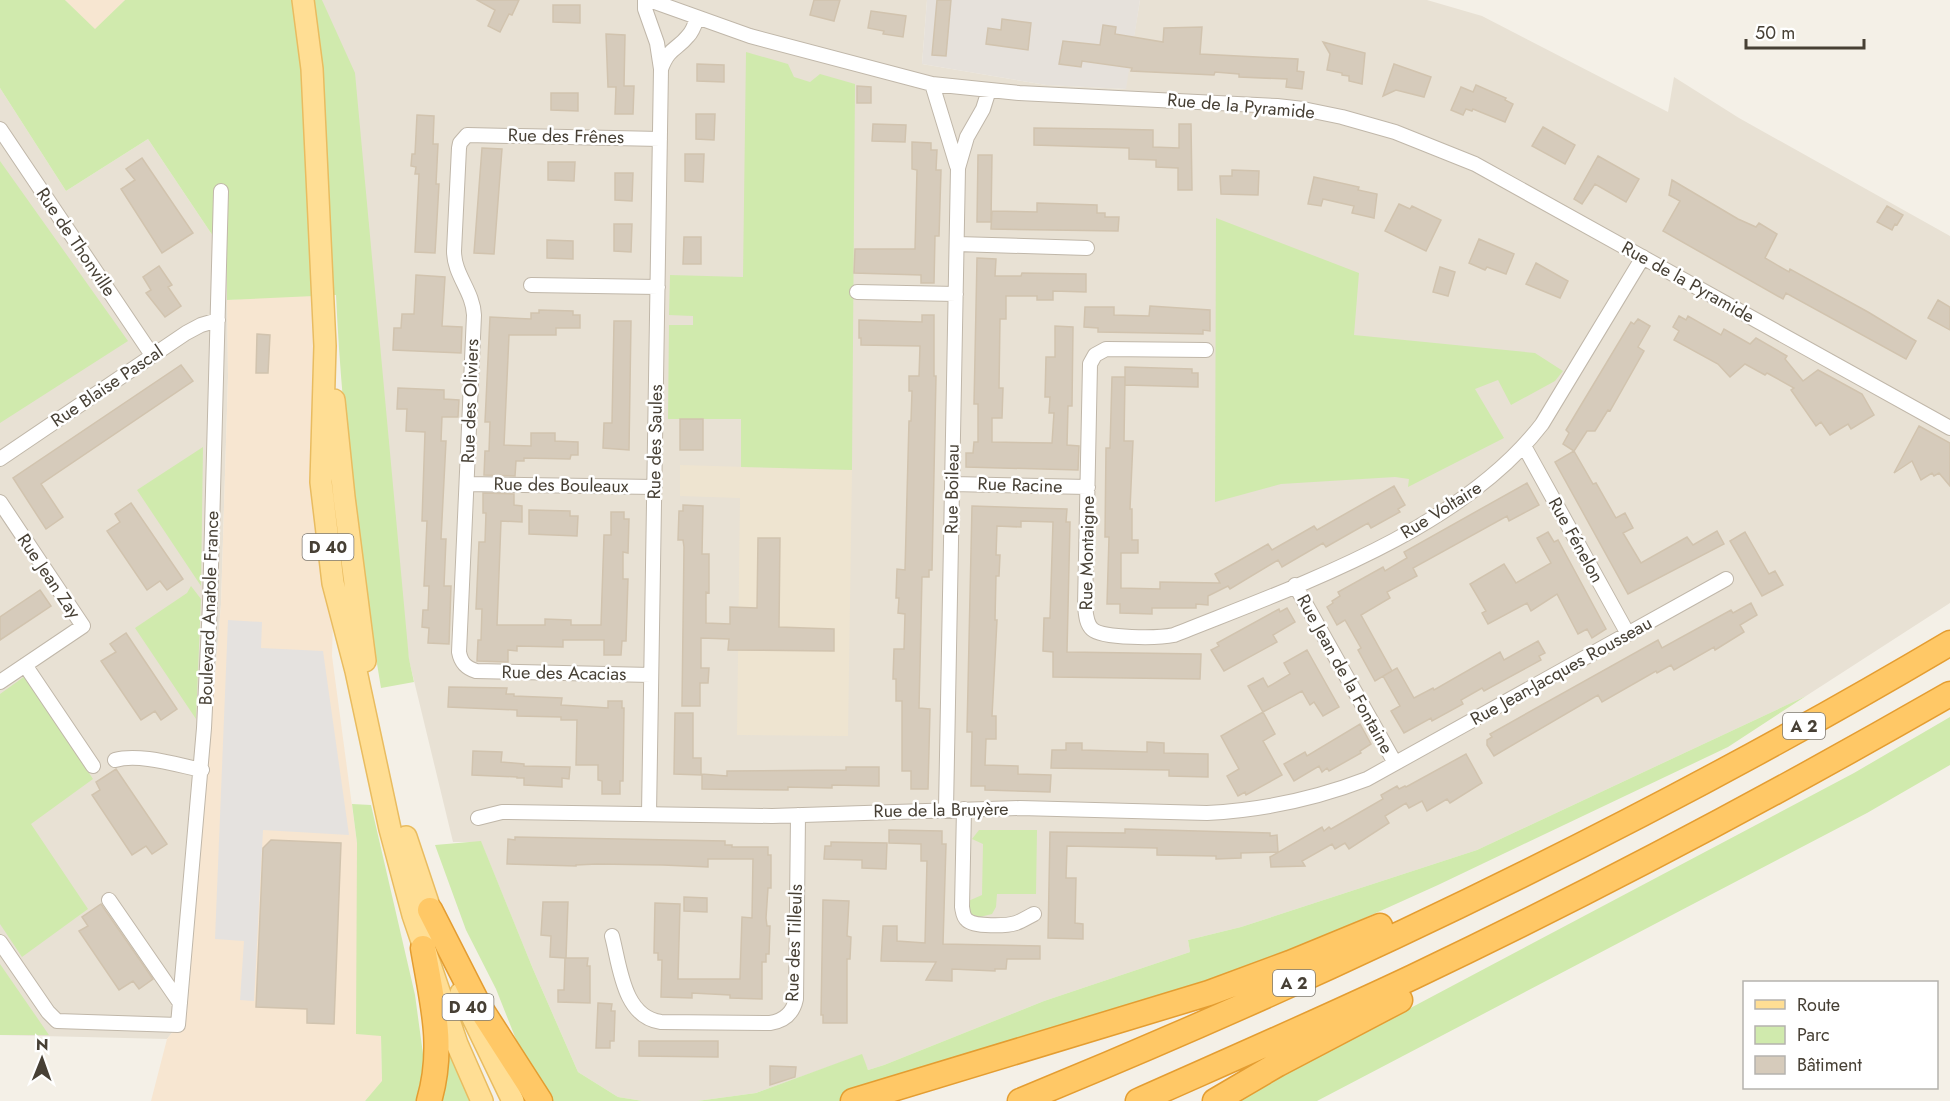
<svg xmlns="http://www.w3.org/2000/svg" width="1950" height="1101" viewBox="0 0 1950 1101" font-family="Jost,sans-serif">
	<style>
		.residential { fill: #e8e1d4 }
		.commercial { fill: #f7e6d1 }
		.industrial { fill: #e6e1db }
		.education { fill: #eee4d0 }
		.green { fill: #d0eaad }
		.parking { fill: #e5e2df }
		.building { fill: #d6cbbb; stroke: #d1c3ae; stroke-width: 1.5 }
		.lines { fill: none; stroke-linecap: round; stroke-linejoin: round }
		.street-casing { stroke: #c0b7a9; stroke-width: 16 }
		.primary-casing { stroke: #e9bc60; stroke-width: 24 }
		.highway-casing { stroke: #e49d31; stroke-width: 27 }
		.street { stroke: #fff; stroke-width: 14 }
		.primary { stroke: #ffde94; stroke-width: 21 }
		.highway { stroke: #ffc866; stroke-width: 24 }
		.labels { text-anchor: middle; dominant-baseline: central; stroke-width: 5; stroke-linejoin: round; paint-order: stroke }
		.shield { fill: #fff; stroke: #7e7972; stroke-width: 1.5 }
		.shield-label { font-size: 16px; font-weight: bold; fill: #474035 }
		.street-label { font-size: 18px; fill: #474035; stroke: #fff }
	</style>
	<rect width="100%" height="100%" fill="#f4f0e7"/>
	<!-- residential -->
	<path class="residential" d="M322,0H927L922,64L1046,85L1125,89L1140,0H1427L1482,16L1668,112L1674,77L1739,118L1950,236V603L1806,696L1477,850L1241,927L1188,940L1190,952L1044,1001L884,1065L868,1070L861,1055L756,1093L697,1101H643L618,1097L578,1072L533,969L481,842H453L409,660Z
		M0,88L66,191L148,139L227,257L228,377L221,604L187,1014L167,1039L0,1035Z"/>
	<!-- commercial -->
	<path class="commercial" d="M65,0H125L95,30Z
		M313,294L333,620L332,656L357,843V1034L381,1035L382,1082L365,1101H151L167,1039L187,1014L221,604L228,377L227,300Z"/>
	<!-- industrial -->
	<path class="industrial" d="M927,0H1140L1126,89L1046,85L922,64Z"/>
	<!-- education -->
	<path class="education" d="M680,465L852,470L848,736L737,735L740,498L680,496Z"/>
	<!-- green -->
	<path class="green" d="M0,0H65L95,29L125,0H322L355,73L409,659L414,682L381,688C359,558 342,427 336,295L227,300V257L148,139L66,191L0,88Z
		M746,52L788,64L794,77L810,82L820,74L855,84L852,470L741,467V419H668L669,325H693V316L669,315L670,275L743,277Z
		M0,161L128,341L0,423Z
		M1216,218L1359,273L1354,335L1535,353L1563,371L1555,381L1511,405L1498,380L1475,389L1504,438L1408,487L1409,479L1395,477L1281,484L1215,502Z
		M203,447L201,586L137,490Z
		M191,586L201,599L196,719L135,628L187,593Z
		M25,676L93,779L31,824L88,909L22,957L0,924V694Z
		M1806,696L1728,747L1438,885L1267,962L887,1080L897,1101H697L756,1093L862,1054L868,1070L884,1065L1044,1001L1190,952L1188,940L1241,927L1477,850Z
		M1950,717V765L1867,813L1317,1101H1235L1854,773Z
		M352,804L371,805L415,995L423,1054L451,1049L471,1101H365L382,1081L381,1036L356,1034L357,843Z
		M979,830H1037L1036,894H997L996,907L992,914L980,917L972,915L966,902L982,895L983,844L972,839Z
		M481,841L533,969L578,1072L618,1097L643,1101H525L508,1071L521,1052L496,989L466,930L435,845Z
		M0,964L49,1035H0Z"/>
	<!-- parking -->
	<path class="parking" d="M228,620L262,622L261,648L323,651L349,835L263,830L254,1001L240,1000L244,941L215,939Z"/>
	<!-- building -->
	<path class="building" d="M477,0H519L512,15L509,14L500,32L488,26L495,10Z
		M814,0H840L834,21L810,15Z
		M937,0H951L946,56L932,55Z
		M553,5H580V23L553,22Z
		M871,11L906,16L903,37L883,34L884,31L868,28Z
		M1002,19L1031,23L1028,50L986,44L988,28L1001,30Z
		M1103,25L1116,27L1115,34L1163,42L1164,28L1202,27L1200,54L1298,59L1297,71L1304,72L1302,89L1286,87L1287,79L1239,77V74L1215,72L1214,75L1131,71L1132,68L1082,61L1081,67L1059,64L1063,41L1100,45Z
		M606,34L625,35L624,86H634L633,114H615L616,87H608Z
		M1323,42L1365,53L1362,84L1349,81V76L1342,75V73L1327,70L1330,54Z
		M697,64L724,65V82L697,81Z
		M1394,64L1431,77L1424,97L1396,90L1383,96Z
		M1476,85L1506,98L1505,100L1513,104L1505,122L1473,109L1472,111L1466,109L1463,115L1451,110L1461,87L1473,92Z
		M857,86L871,87V103H857Z
		M551,93H578V111L551,110Z
		M696,114H715L714,140L696,139Z
		M417,115L434,116L433,144H438L436,184H439L435,253L415,252L419,174H415L416,167L411,166L412,154H415Z
		M873,124L906,125L905,142L872,141Z
		M1179,124H1191L1192,190H1178V168L1156,167V160L1129,159V148L1034,145V128L1109,129L1153,130V147L1179,148Z
		M1543,127L1575,145L1565,164L1532,146Z
		M912,142L931,143V150H937L936,170H941L939,236H935L934,283H921V275L854,273L855,249H915L917,170L912,169Z
		M482,148L502,149L494,254L474,253Z
		M685,154H704L703,182L685,181Z
		M978,155H992L991,222H977Z
		M1598,156L1639,179L1626,202L1595,184L1582,204L1574,199Z
		M142,158L193,233L162,253L121,189L135,180L126,169Z
		M548,162H575L574,181L548,180Z
		M1232,170L1259,171L1258,195L1221,194L1220,176H1232Z
		M615,173H633L632,201L615,200Z
		M1314,177L1359,187L1358,190L1377,194L1374,218L1352,213L1354,206L1323,199L1321,206L1308,204Z
		M1672,180L1738,219L1756,227L1759,223L1777,234L1765,258L1789,272L1790,269L1868,312L1916,341L1906,359L1786,293L1783,299L1663,231L1680,201L1669,195Z
		M1037,203L1097,205V213H1105V217H1119L1118,231L991,229L992,211L1037,212Z
		M1399,204L1410,209L1412,206L1441,220L1426,251L1385,231Z
		M1887,206L1903,215L1897,225L1895,224L1892,230L1877,222Z
		M614,224H632L631,252L614,251Z
		M684,237H701V264H683Z
		M1479,239L1514,254L1506,274L1487,267L1485,270L1469,263Z
		M547,240L573,241V259L547,258Z
		M977,258L996,259L995,276H1021L1022,273L1086,274V292L1053,291V300H1037V296H1006V319H1000L999,388H1003L1002,418H992V442L1052,443L1054,413H1049L1050,397H1045L1046,357H1055V326L1073,327L1072,406H1068L1067,445L1079,446L1078,470L966,467V453H973L974,442H978V404H974Z
		M1536,263L1568,281L1560,298L1526,284Z
		M159,266L172,285L168,287L181,306L165,317L146,293L151,290L143,277Z
		M1440,267L1455,272L1448,296L1433,292Z
		M416,275L445,277L442,326L462,327L461,353L393,350L394,328H401L402,314H414Z
		M1938,300L1950,307V330L1928,318Z
		M1150,306L1210,310V331L1203,330V334L1155,333L1098,332V328L1084,327L1085,307H1114V315L1149,316Z
		M539,310L573,311V315H580V328H556V335H509L504,445L531,446V433H555V441L578,442V455H571L570,459L524,458V461H516L515,476L484,475L485,451H489L490,422H485L490,317L531,319V313H539Z
		M922,315H934V376H936L932,570H929V577H922L919,708L930,709L928,789H911V771H902V701H896V679H893L894,649H904L905,614L898,613L899,598H896L897,569L905,570L909,421H911L912,391H909V376H919L920,346L861,345V338H859V320L922,322Z
		M1679,316L1686,320L1688,316L1721,335L1724,329L1750,344L1756,338L1787,356L1785,359L1803,381L1818,370L1862,394L1874,415L1851,429L1848,424L1830,435L1821,422L1816,426L1791,390L1794,388L1767,373L1765,375L1745,364L1730,377L1718,364L1674,340L1679,331L1673,327Z
		M1638,319L1650,326L1638,347L1644,351L1610,411L1608,410L1595,431H1587L1574,451L1593,484L1596,483L1616,518L1625,513L1633,528L1623,533L1641,563L1687,537L1693,545L1717,531L1724,544L1628,594L1555,462L1574,451L1563,444L1569,433L1566,430L1631,322L1634,324Z
		M614,321H631L629,450L603,448L604,423H612Z
		M257,334L270,335L268,373H256Z
		M181,365L193,381L41,484L63,517L46,529L13,478Z
		M1125,367L1192,369V373H1198V387L1125,385Z
		M1112,377H1125L1124,441H1133L1130,509H1132V540H1138V553H1121V588L1160,589V582L1220,583L1215,574L1235,563L1268,544L1272,550L1314,526L1317,530L1394,486L1405,505L1398,509L1400,512L1371,528L1368,523L1326,547L1323,543L1282,567L1278,560L1230,589L1228,586L1208,596V605L1196,604V608H1152V614L1120,613V604H1107L1109,537H1105L1106,448H1110Z
		M398,388L444,390V399L459,400L458,417H442L441,441H446L441,539H446L444,586H451L449,644L428,643L429,628L422,627L423,610H428L429,586H424L427,521H422L425,432L406,431L407,409H397Z
		M680,419H703V450H680Z
		M1919,426L1950,443V486L1939,473L1934,476L1932,473L1921,480L1912,461L1894,473Z
		M1527,483L1539,505L1509,521L1507,516L1413,568L1417,576L1387,592L1390,598L1361,615L1392,671L1375,681L1358,650L1361,648L1345,620L1337,625L1327,607L1333,603L1332,601L1340,596L1338,592L1383,567L1385,571L1407,558L1404,552Z
		M483,493L514,494V505L522,506V522L501,521L497,625H545V619L571,620V625H601L604,535H611V512H624V519H629L628,553L623,552V579H628L626,641H622L621,655H604V640H563V647L517,646V651L508,650V662L477,661L478,640H481L482,609H476L479,542H485L486,513H483Z
		M131,503L183,579L167,590L160,581L147,590L107,531L120,522L115,514Z
		M683,505L703,506L702,554H709V593L706,592V623L730,624V607L757,608L758,538H780L779,627L834,629V651L728,650L729,639L701,638V668H709L708,683H700V706H682L684,547L683,540H678L679,511H683Z
		M972,506L1067,509L1066,522H1070L1067,652L1201,654L1200,679L1053,677V652L1043,651L1044,618H1050L1053,522L1021,521V527L997,526L996,555H1000L999,576H996L995,620H997L992,716H996V739H986L985,765L1018,766V774L1051,775L1050,792L985,790V786H971L972,732H967Z
		M529,510L570,511V516H578L577,536L529,534Z
		M1548,532L1554,542L1558,540L1606,629L1592,638L1587,629L1578,634L1557,594L1531,611L1527,603L1488,624L1482,613L1486,611L1470,584L1504,564L1516,583L1551,563L1537,538Z
		M1745,532L1769,574L1775,571L1783,585L1762,596L1730,541Z
		M40,590L51,606L0,640V617Z
		M1751,603L1757,615L1740,625L1744,632L1715,650L1714,647L1674,670L1671,665L1657,673L1656,671L1602,702L1598,695L1494,756L1487,745V740L1492,737L1490,734L1658,640L1662,648L1731,610L1733,613Z
		M1287,608L1295,622L1273,635L1277,642L1224,671L1211,650L1219,646L1217,643L1279,609L1280,612Z
		M126,633L177,709L161,720L155,711L141,720L101,661L116,652L110,644Z
		M1538,641L1545,653L1539,656L1541,660L1484,691L1482,688L1461,700L1463,704L1432,721L1431,718L1404,733L1391,711L1400,706L1383,676L1397,668L1414,698L1433,688L1434,690L1500,652L1504,660Z
		M1307,650L1339,707L1323,716L1314,702L1310,705L1302,691L1263,712L1248,686L1263,678L1268,687L1290,674L1284,663Z
		M449,687L507,688L506,694H514V696L562,698L561,705L608,708V701H622V708H624L623,781H620V794H602V781L598,780V765H576L577,720H561V717L517,716V710L448,707Z
		M1263,712L1275,734L1263,741L1282,775L1246,795L1245,792L1238,796L1227,776L1239,769L1221,736Z
		M675,713H693V758H701V775L674,774Z
		M1360,724L1371,744L1360,751L1361,753L1329,771L1327,768L1322,772L1319,766L1294,781L1284,764L1305,752L1307,756Z
		M1147,742L1164,743V753L1208,754V777L1169,776V770L1051,768L1052,750H1066V743H1082V750L1147,752Z
		M473,751L502,752L501,762L524,764V766L570,767L569,779L562,778V787L524,785V778H517V777L472,775Z
		M1466,754L1482,783L1450,803L1447,799L1427,811L1422,801L1409,808L1406,803L1385,816L1389,823L1349,849L1345,843L1335,849L1332,844L1302,861L1305,866L1271,867L1270,857L1322,827L1324,831L1329,827L1331,829L1383,799L1381,795L1397,786L1399,789L1405,786L1406,787Z
		M846,767H879V786L832,785V788L788,787V790L702,789V774L727,776V771L846,770Z
		M116,769L167,844L152,854L146,846L132,855L92,795L100,790L96,782Z
		M1125,829L1270,833V836L1277,835L1278,852L1241,853V858L1216,859V856L1157,855V848L1067,846L1066,878H1076L1075,923L1083,924V939L1048,938L1050,832L1125,833Z
		M889,830L942,831V844H946L943,944L1040,946V959H1007L1006,969H995V971L952,969V981L926,980L936,962L881,961L883,926H897V941L925,943L927,861H921V844L889,843Z
		M515,837L725,841V845H732V847H768V855H771V888H768L766,918L767,926H770L769,954H766V962H762V999L730,998V995L692,993V998L661,997L662,960H658V953H654L655,903L680,904L678,979H740L742,917L752,918L753,859H708V867L663,865L597,864L576,865V866L507,864L508,839L515,840Z
		M271,840L341,843L334,1024L307,1023V1009L256,1007L263,848Z
		M831,842L887,843L886,869L862,868V860L824,859L825,846H831Z
		M684,897L707,898V912L684,911Z
		M823,900L849,901L847,936L851,937L850,959H847V1023H823V1015H821Z
		M543,902H568L566,958H588L587,966H590V1003L558,1002V990H564L565,958L550,957L551,936L541,935Z
		M101,904L153,979L139,989L133,981L119,990L79,931L88,926L82,917Z
		M598,1003L612,1004L611,1011H615L614,1041H610V1048H596Z
		M639,1041H718V1057L639,1056Z
		M770,1066L796,1067L795,1077L770,1085Z"/>
	<g class="lines">
		<defs>
			<path id="street" d="M645,0V9L657,43L661,69L649,814
				M649,0L750,36L932,84L1019,93L1277,106L1303,109L1342,117L1395,132L1475,164L1950,428
				M661,69C669,47 677,50 688,36C693,31 695,24 697,18
				M932,84L957,166
				M0,129L152,355
				M957,244L1087,248
				M531,285L658,287
				M857,292L956,294
				M1206,350L1106,349L1095,355L1090,364L1085,606C1086,614 1086,623 1092,629C1103,639 1159,638 1174,635C1296,586 1460,531 1542,424L1643,257
				M1524,446L1628,634
				M0,459L186,333L201,325L218,320
				M467,484L655,487
				M953,484L1088,487
				M0,502L83,626L0,682
				M1295,585L1395,763
				M25,665L93,766
				M651,675L476,671C466,668 461,663 459,652L474,315C473,291 454,275 454,251L459,148L460,143L467,135L660,139
				M115,760C139,753 177,765 202,770
				M946,809L958,168L967,137L983,109L989,90
				M964,809L962,907C963,912 963,917 967,920C974,927 1007,926 1016,923C1022,921 1028,917 1034,914
				M478,818L502,812L772,816L1020,808L1207,813C1263,810 1315,799 1367,779L1726,579
				M109,900L180,1003
				M612,936C620,966 623,1017 661,1022L770,1023C784,1021 793,1013 796,999L798,815
				M0,942L48,1012L57,1021L178,1025L204,728L210,604L221,191"/>
			<path id="primary" d="M303,0L312,69L325,346L321,482L333,583L356,671L390,829L413,915L457,1044L482,1101
				M334,400L344,497L365,661
				M406,837L435,924
				M461,993L513,1101"/>
			<path id="highway" d="M430,910L479,1006L540,1101
				M423,948C432,1002 445,1046 429,1101
				M853,1101L1209,993L1290,963L1380,926
				M1020,1101C1340,970 1653,819 1950,643
				M1138,1101C1230,1060 1322,1020 1413,977C1596,890 1774,795 1950,694
				M1215,1101L1278,1064L1400,1000"/>
		</defs>
		<!-- street casing -->
		<use href="#street" class="street-casing"/>
		<!-- primary casing -->
		<use href="#primary" class="primary-casing"/>
		<!-- highway casing -->
		<use href="#highway" class="highway-casing"/>
		<!-- street -->
		<use href="#street" class="street"/>
		<!-- primary -->
		<use href="#primary" class="primary"/>
		<!-- highway -->
		<use href="#highway" class="highway"/>
	</g>
	<g class="labels">
		<!-- shield labels -->
		<g class="shield">
			<rect x="302.5" y="534" width="51" height="26" rx="4.5"/>
			<rect x="1783" y="713" width="42" height="26" rx="4.5"/>
			<rect x="1273" y="970" width="42" height="26" rx="4.5"/>
			<rect x="442.5" y="994" width="51" height="26" rx="4.5"/>
		</g>
		<g class="shield-label">
			<text x="328" y="547">D 40</text>
			<text x="1804" y="726">A 2</text>
			<text x="1294" y="983">A 2</text>
			<text x="468" y="1007">D 40</text>
		</g>
		<!-- street labels -->
		<g class="street-label">
			<text transform="translate(1241 106) rotate(5)">Rue de la Pyramide</text>
			<text transform="translate(566 136) rotate(1)">Rue des Frênes</text>
			<text transform="translate(76 242) rotate(56)">Rue de Thonville</text>
			<text transform="translate(1688 282) rotate(29)">Rue de la Pyramide</text>
			<text transform="translate(107 386) rotate(-34)">Rue Blaise Pascal</text>
			<text transform="translate(470 401) rotate(-88)">Rue des Oliviers</text>
			<text transform="translate(655 442) rotate(-89)">Rue des Saules</text>
			<text transform="translate(561 485) rotate(1)">Rue des Bouleaux</text>
			<text transform="translate(1020 485) rotate(2)">Rue Racine</text>
			<text transform="translate(952 489) rotate(-89)">Rue Boileau</text>
			<text transform="translate(1441 510) rotate(-32)">Rue Voltaire</text>
			<text transform="translate(1576 540) rotate(61)">Rue Fénelon</text>
			<text transform="translate(1087 553) rotate(-89)">Rue Montaigne</text>
			<text transform="translate(49 576) rotate(56)">Rue Jean Zay</text>
			<text transform="translate(209 608) rotate(-88)">Boulevard Anatole France</text>
			<text transform="translate(1561 671) rotate(-29)">Rue Jean-Jacques Rousseau</text>
			<text transform="translate(564 673) rotate(1)">Rue des Acacias</text>
			<text transform="translate(1345 674) rotate(61)">Rue Jean de la Fontaine</text>
			<text transform="translate(941 810) rotate(-1)">Rue de la Bruyère</text>
			<text transform="translate(794 943) rotate(-88)">Rue des Tilleuls</text>
		</g>
	</g>
	<!-- legend -->
	<rect x="1743" y="981" width="195" height="108" fill="#ffffff" stroke="#b5b3ae" stroke-width="1.5"/>
	<rect x="1755" y="1000" width="30" height="9" fill="#ffde94" stroke="#b5b3ae" stroke-width="1.5"/>
	<text x="1797" y="1011" font-size="18" fill="#474035">Route</text>
	<rect x="1755" y="1026" width="30" height="18" fill="#d0eaad" stroke="#b5b3ae" stroke-width="1.5"/>
	<text x="1797" y="1041" font-size="18" fill="#474035">Parc</text>
	<rect x="1755" y="1056" width="30" height="18" fill="#d6cbbb" stroke="#b5b3ae" stroke-width="1.5"/>
	<text x="1797" y="1071" font-size="18" fill="#474035">Bâtiment</text>
	<!-- north arrow -->
	<g transform="translate(42 1059) rotate(1)" stroke="#ffffff" stroke-width="4.5" paint-order="stroke">
	<path d="M0-4.5L10 22L0 15L-10 22Z" fill="#474035"/>
	<text y="-9" font-size="16" font-weight="bold" text-anchor="middle" fill="#474035">N</text>
	</g>
	<!-- scale -->
	<path d="M1746 39v9h118v-9" fill="none" stroke="#474035" stroke-width="3"/>
	<text x="1755" y="39" font-size="18" fill="#474035" stroke="#ffffff" stroke-width="4.5" paint-order="stroke">50 m</text>
</svg>
